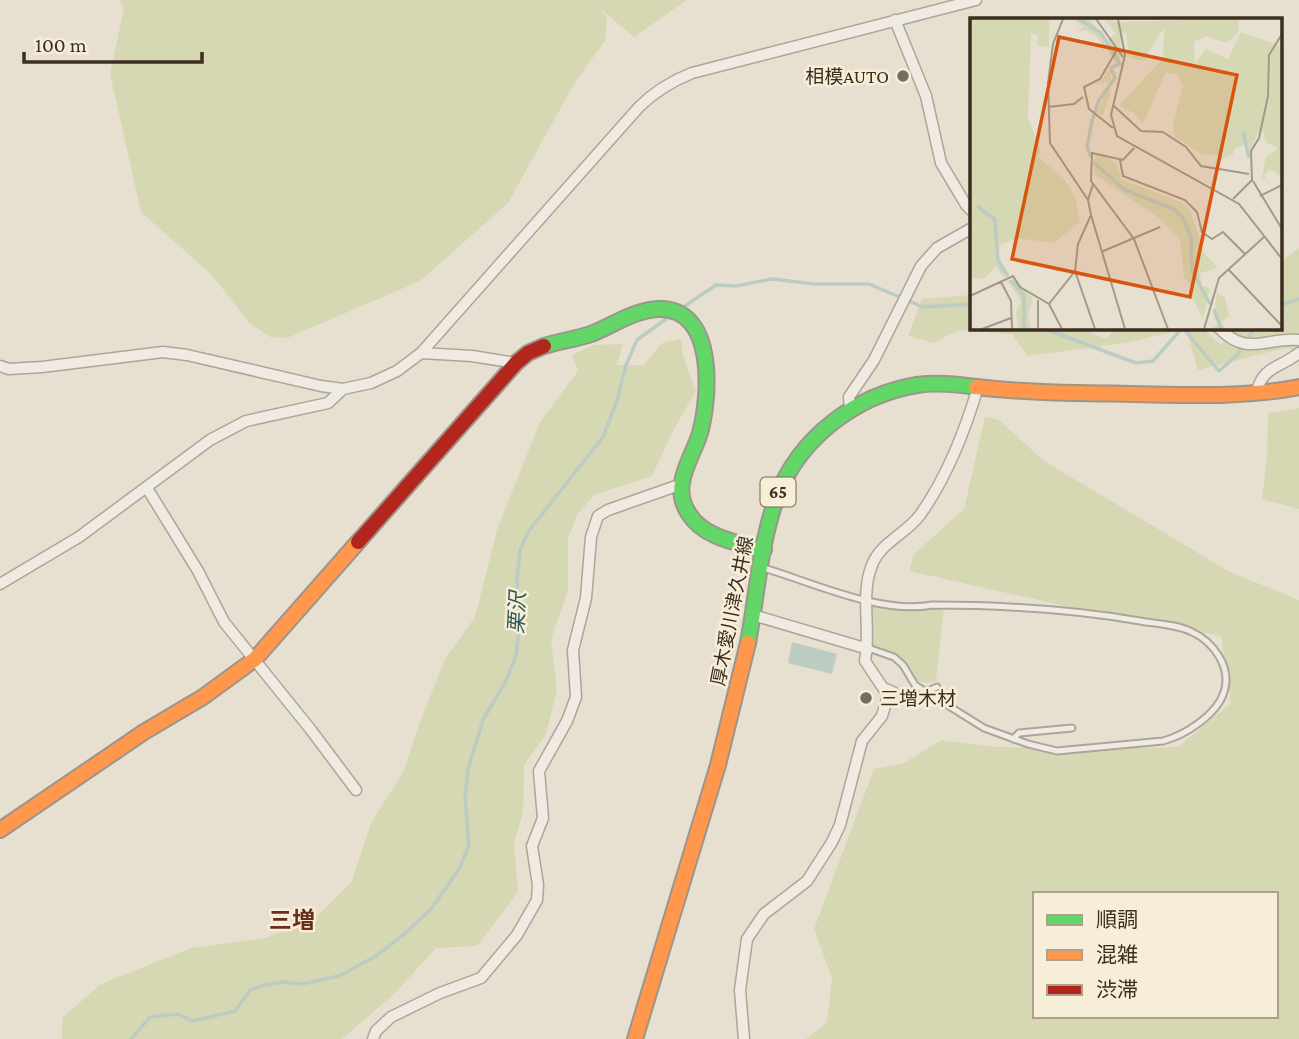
<svg xmlns="http://www.w3.org/2000/svg" width="1299" height="1039" viewBox="0 0 1299 1039" font-family="'Crimson Pro','Noto Sans JP',serif">
	<style>
		.green { fill: #d6d7b3; fill-rule: evenodd }
		.water { fill: #bcccc2 }
		.lines { fill: none; stroke-linecap: round; stroke-linejoin: round }
		.stream { stroke: #bcccc2; stroke-width: 3.5 }
		.lane-casing { stroke: #ada599; stroke-width: 9 }
		.street-casing { stroke: #ada599; stroke-width: 13 }
		.fast-casing { stroke: #9c958a; stroke-width: 18 }
		.slow-casing { stroke: #9c958a; stroke-width: 18 }
		.jam-casing { stroke: #9c958a; stroke-width: 18 }
		.lane { stroke: #efebe3; stroke-width: 5 }
		.street { stroke: #efebe3; stroke-width: 10 }
		.fast { stroke: #63d668; stroke-width: 14 }
		.slow { stroke: #ff974d; stroke-width: 14 }
		.jam { stroke: #b3261e; stroke-width: 14 }
		.poi-dot { fill: #786c5e; stroke: #f7eed8; stroke-width: 2.5 }
		.labels { text-anchor: middle; dominant-baseline: central; stroke-width: 5; stroke-linejoin: round; paint-order: stroke }
		.shield { fill: #f7eed8; stroke: #756857; stroke-width: 2 }
		.shield-label { font-size: 18px; font-weight: bold; fill: #3d2e20 }
		.poi-label { font-size: 19px; fill: #3d2e20; stroke: #f7eed8; text-anchor: end }
		.street-label { font-size: 19px; fill: #3d2e20; stroke: #f7eed8 }
		.water-label { font-size: 21px; font-style: italic; fill: #2f5d5a; stroke: #f7eed8 }
		.quarter-label { font-size: 23px; font-weight: bold; fill: #6b2e1e; stroke: #f7eed8 }
		.inset-river { fill: none; stroke: #bcccc2; stroke-width: 3.5 }
		.inset-road { fill: none; stroke: #a3998a; stroke-width: 2 }
		.view { fill: #d7550e; fill-opacity: 0.15; stroke: #d7550e; stroke-width: 3.5 }
		.inset-edge { fill: none; stroke: #3d2e20; stroke-width: 3.5 }
	</style>
	<rect width="100%" height="100%" fill="#e7e0d1"/>
	<!-- green -->
	<path class="green" d="M119,0H687L634,37L598,7L607,18L605,41L575,82L508,203L420,281L287,338L270,337L249,323L212,275L141,212L110,74L124,8Z
		M1299,248V352L1285,348L1198,370L1186,329L1125,343L1028,356L1012,334L959,330L933,343L908,336L922,299L972,295V327H1079L1106,339L1115,329V327H1201L1221,345L1232,327H1280V262Z
		M681,339L683,356L696,391L674,429L652,476L594,495L577,515L568,539V590L551,639L557,690L546,734L524,765L523,813L514,842L518,892L477,946L436,948L394,994L342,1039H62V1018L101,984L191,948L266,938L315,918L352,881L371,823L404,771L420,722L445,659L475,617L498,527L540,422L578,371L572,355L594,345L623,344L617,365H644L662,343Z
		M1299,408V509L1262,499L1267,456L1268,413Z
		M985,417L999,420L1044,461L1230,572L1299,600V1039H806L827,1022L832,978L814,929L874,769L904,763L941,740L995,747L1091,749L1178,747L1231,703L1221,636L1061,605L909,571L914,554L964,509ZM1035,894H1276V1016H1035Z
		M876,604L914,610L933,606H944L936,681L927,683L918,681C907,660 896,651 873,646L872,608Z"/>
	<!-- water -->
	<path class="water" d="M792,642L837,654L832,674L788,663Z"/>
	<g class="lines">
		<!-- stream -->
		<path class="stream" d="M1280,305L1299,299
			M679,310L716,285L736,286L772,279L815,284H869L923,307L972,304
			M1040,327L1136,363L1153,361L1183,327
			M1183,328L1219,371L1237,355L1255,327
			M131,1039L150,1017L178,1014L192,1021L235,1011L250,990L264,985L283,982L302,984L339,976L376,956L402,936L431,909L459,869L469,845L465,798L468,769L483,720L507,679L516,655L519,630L517,580L520,550L528,532L603,437L617,401L626,365L637,340L670,316"/>
		<defs>
			<path id="lane" d="M764,568C813,583 883,615 932,605C1002,605 1071,609 1140,621C1156,624 1176,624 1192,632C1214,642 1232,668 1224,692C1217,715 1185,735 1163,741L1057,751L1028,744L984,728L915,685L903,665L894,657L868,648
				M926,692L937,687
				M1013,739L1019,733L1072,728"/>
			<path id="street" d="M895,20L926,96L941,163L966,205L972,211
				M1218,327C1247,358 1266,337 1299,340
				M421,353L639,107C654,92 672,81 692,73L976,0
				M0,366L9,369L42,367L163,352L187,355L321,386L343,389L371,383L397,371L421,353L472,356L516,363
				M1256,394C1263,365 1279,369 1299,353
				M850,409L849,397L874,360L921,266L937,248L972,228
				M147,488L198,571L224,622L311,730L356,790
				M0,584L79,537L210,440L246,421L328,403L343,389
				M753,615L868,649
				M893,692L883,688L865,661C871,630 860,594 872,565C881,542 906,534 920,515C947,477 965,431 978,387
				M373,1039L376,1031L391,1017L440,993L481,978L517,935L537,900L538,885L532,846L543,818L539,771L567,721L576,697L573,650L586,598L591,537L598,516L608,510L682,484
				M744,1039L740,990L747,939L764,914L807,881L832,842L840,825L862,741L882,716L889,692"/>
			<path id="fast" d="M544,346C560,341 576,339 591,334C614,325 635,309 661,309C716,310 710,396 700,433C695,450 684,466 682,483C680,494 683,505 689,514C704,538 738,543 764,550
				M748,643C757,595 760,543 777,497C799,438 856,395 917,385C936,382 956,384 976,387"/>
			<path id="slow" d="M976,387C1028,393 1080,393 1132,394C1188,395 1243,398 1299,387
				M0,830L144,732L203,697L255,659L358,542
				M635,1039L718,765L748,643"/>
			<path id="jam" d="M358,542L516,363L528,353L544,346"/>
		</defs>
		<!-- lane casing -->
		<use href="#lane" class="lane-casing"/>
		<!-- street casing -->
		<use href="#street" class="street-casing"/>
		<!-- fast casing -->
		<use href="#fast" class="fast-casing"/>
		<!-- slow casing -->
		<use href="#slow" class="slow-casing"/>
		<!-- jam casing -->
		<use href="#jam" class="jam-casing"/>
		<!-- lane -->
		<use href="#lane" class="lane"/>
		<!-- street -->
		<use href="#street" class="street"/>
		<!-- fast -->
		<use href="#fast" class="fast"/>
		<!-- slow -->
		<use href="#slow" class="slow"/>
		<!-- jam -->
		<use href="#jam" class="jam"/>
	</g>
	<!-- markers -->
	<g class="poi-dot">
		<circle cx="903" cy="76" r="7"/>
		<circle cx="866" cy="698" r="7"/>
	</g>
	<g class="labels">
		<!-- shield labels -->
		<rect class="shield" x="760.5" y="477.5" width="35" height="29" rx="5"/>
		<g class="shield-label">
			<text x="778" y="492">65</text>
		</g>
		<!-- poi labels -->
		<g class="poi-label">
			<text x="889" y="76">相模AUTO</text>
			<text x="880" y="698" text-anchor="start">三増木材</text>
		</g>
		<!-- street labels -->
		<g class="street-label">
			<text transform="translate(732 611) rotate(-79)">厚木愛川津久井線</text>
		</g>
		<!-- water labels -->
		<g class="water-label">
			<text transform="translate(517 613) rotate(-87)">栗沢</text>
		</g>
		<!-- quarter labels -->
		<g class="quarter-label">
			<text x="292" y="920">三増</text>
		</g>
	</g>
	<!-- overview -->
	<g transform="translate(970 18)">
		<rect width="312" height="312" fill="#e7e0d1"/>
		<path d="M0,1H79V29L67,27L68,17L61,15L58,100L71,134L67,138L95,162L105,179L110,204L83,225L48,220L29,227L28,237L39,258L34,260L26,248L15,260L0,261ZM103,1L120,2L137,22L146,16L135,1L146,4L269,1L268,14L257,25L236,18L224,24L225,45L236,31L258,41L271,14L311,28V158L300,151L294,157L300,167L292,159L296,139L308,130L295,124L294,114L288,115L280,133L272,111L276,127L265,130L263,136L250,143L247,137L231,136L205,119L203,107L213,67L207,56L195,55L173,106L164,95L149,88L193,40L194,10L173,43L159,39L156,15L151,16L149,49L141,50L140,78L132,98L127,94L140,64L119,67L130,64L145,44L127,19L116,12L107,14L113,9ZM134,136L147,147L151,161L213,185L221,194L234,235L248,250L230,255L232,268L240,270L233,301L222,279L224,269L214,260L210,221L189,200L124,156L125,137ZM43,261L63,281L58,297L61,311H49L46,295L51,283L38,263ZM247,274L255,280L259,298L252,304L255,311H242L249,305L244,300Z" fill="#d6d7b3"/>
		<path class="inset-river" d="M109,1L131,15L150,46L141,50L145,60L129,82L122,103L117,129L121,139M273,113L279,140M123,144L155,172L204,191L213,200L221,219L222,252L240,286M7,188L25,202L28,243L38,258M41,262L54,278V311M244,291L251,311"/>
		<path class="inset-road" d="M93,1L83,26L78,65L80,125L118,182M126,1L153,39M148,1L155,37L141,97L147,118L269,186L312,241M144,88L171,113L193,114M78,89L104,86L113,79M143,110L119,91L114,69L130,61L148,30M193,114L216,129L231,148L279,156M164,130L153,142L122,135L121,163L164,221L198,311M150,142L153,158L215,182L227,194L232,214L242,221L253,214L275,236M283,163L312,211M290,178L312,167M263,181L282,162L281,133L289,120L298,78L299,37L312,16M121,197L155,311M131,234L190,209M258,251L312,308M105,253L125,311M31,264L41,283L42,311M0,278L43,258L50,269L79,286L92,311M79,286L105,253L108,226L121,197L118,182L123,166M12,311L41,300M68,311V282M234,311L249,260L294,219"/>
		<path class="view" d="M89,19L267,57L220,279L42,241Z"/>
		<rect width="312" height="312" class="inset-edge"/>
	</g>
	<!-- legend -->
	<rect x="1033" y="892" width="245" height="126" fill="#f7eed8" stroke="#ada18e" stroke-width="2"/>
	<rect x="1047" y="915" width="35" height="10" fill="#63d668" stroke="#ada18e" stroke-width="2"/>
	<text x="1096" y="927" font-size="21" fill="#3d2e20">順調</text>
	<rect x="1047" y="950" width="35" height="10" fill="#ff974d" stroke="#ada18e" stroke-width="2"/>
	<text x="1096" y="962" font-size="21" fill="#3d2e20">混雑</text>
	<rect x="1047" y="985" width="35" height="10" fill="#b3261e" stroke="#ada18e" stroke-width="2"/>
	<text x="1096" y="997" font-size="21" fill="#3d2e20">渋滞</text>
	<!-- scale -->
	<path d="M24 52v10h178v-10" fill="none" stroke="#3d2e20" stroke-width="3.5"/>
	<text x="35" y="52" font-size="21" fill="#3d2e20" stroke="#f7eed8" stroke-width="5" paint-order="stroke">100 m</text>
</svg>
